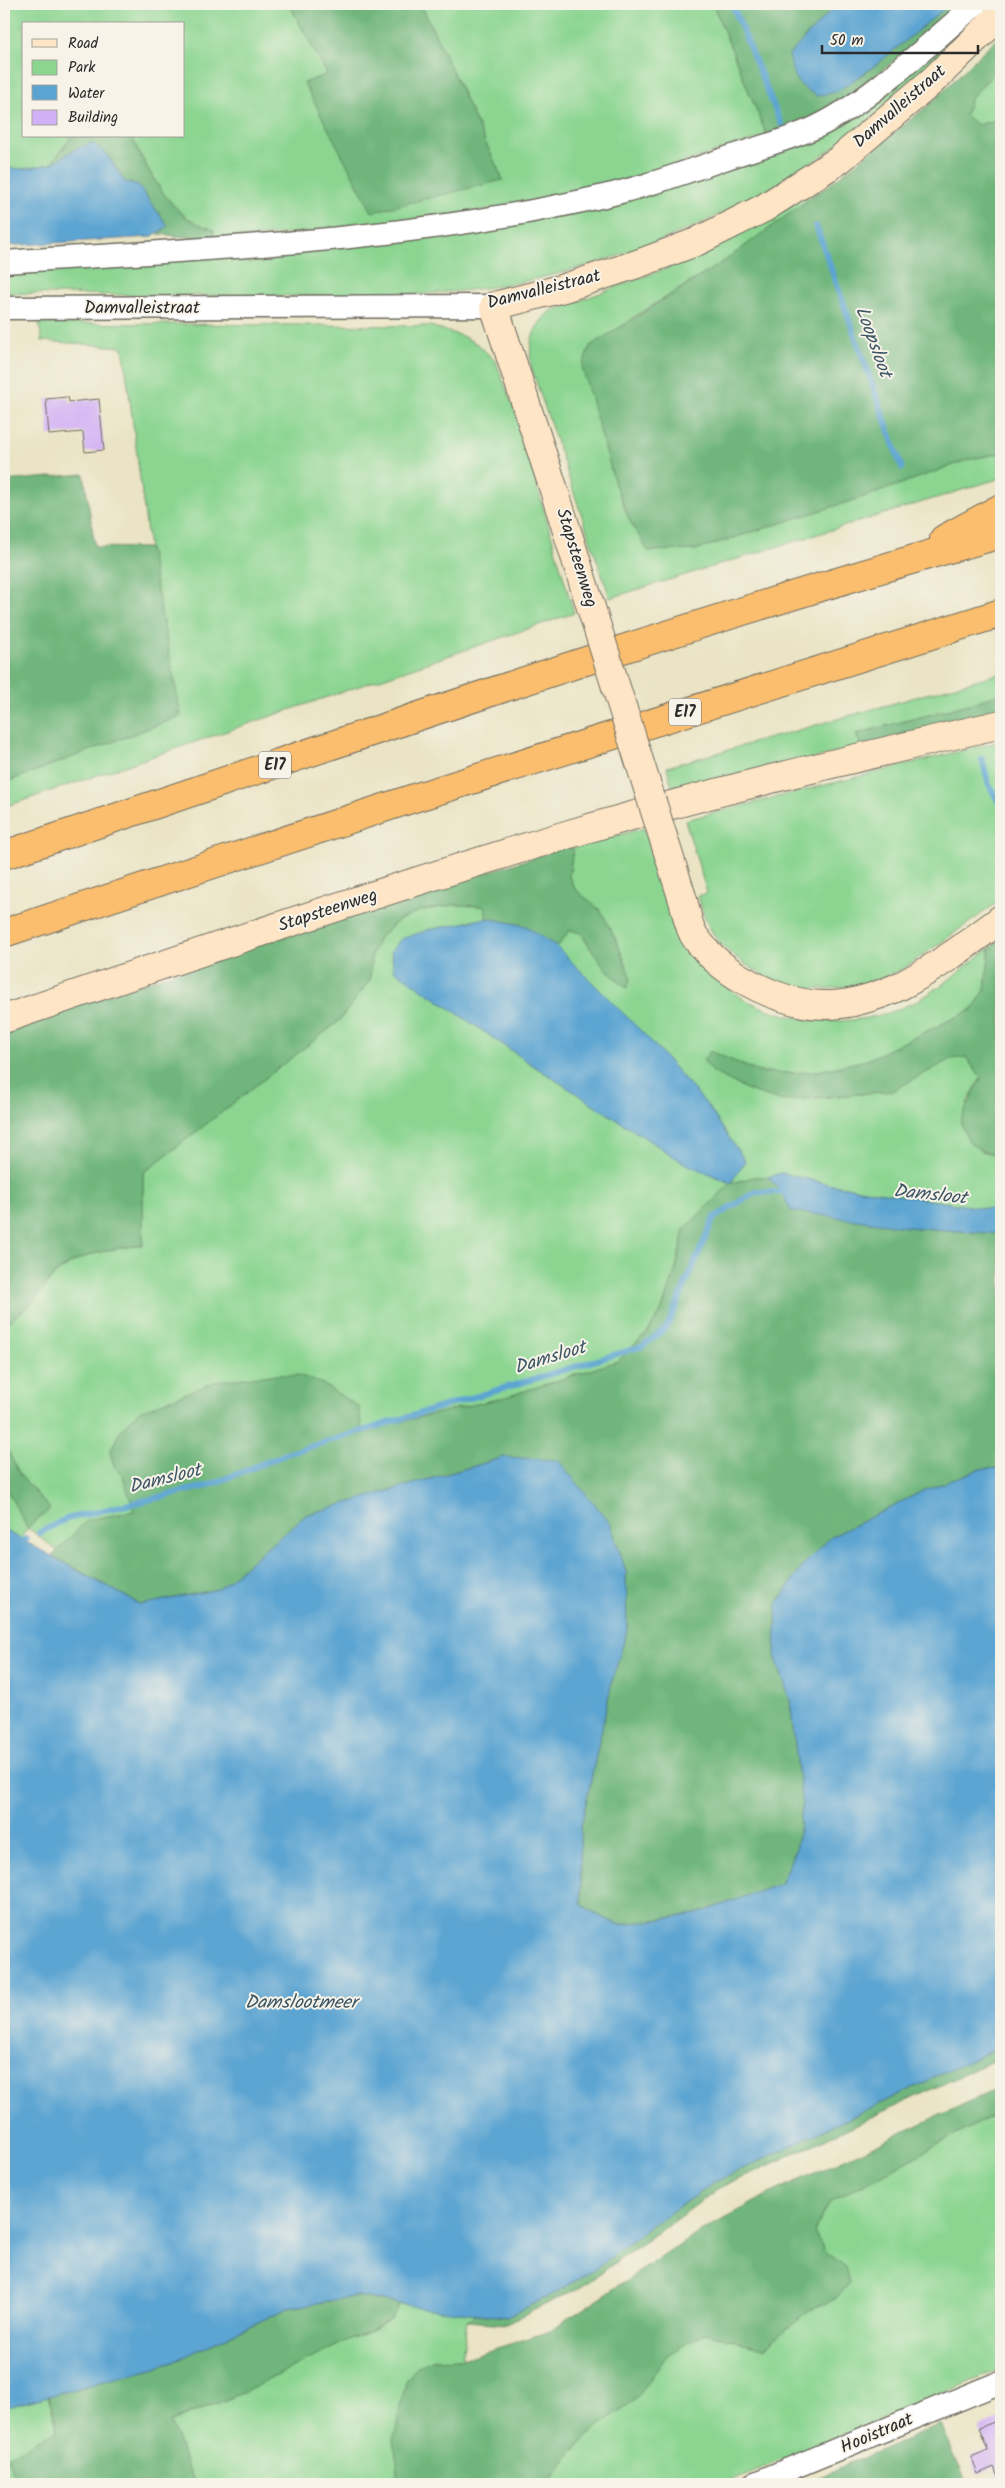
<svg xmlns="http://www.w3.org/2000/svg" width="1005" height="2488" viewBox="0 0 1005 2488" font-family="Kalam,sans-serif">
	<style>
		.green { fill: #8bd591; stroke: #5b805e }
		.forest { fill: #70b67b; stroke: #4e7053 }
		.water { fill: #5ba4d2; stroke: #43687e }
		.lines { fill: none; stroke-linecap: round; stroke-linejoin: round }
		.stream { stroke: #5ba4d2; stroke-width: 6 }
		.building { fill: #d2b0f5 }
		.street-casing { stroke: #6e6c61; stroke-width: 25 }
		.secondary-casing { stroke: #6e6c61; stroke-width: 30 }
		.highway-casing { stroke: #6e6c61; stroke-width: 30 }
		.street { stroke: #fff; stroke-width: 22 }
		.secondary { stroke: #fde5c5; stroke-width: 28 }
		.highway { stroke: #fabe6e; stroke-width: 28 }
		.secondary-bridge-casing { stroke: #6e6c61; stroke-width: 30; stroke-linecap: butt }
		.secondary-bridge { stroke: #fde5c5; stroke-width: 28 }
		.labels { text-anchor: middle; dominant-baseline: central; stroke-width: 4; stroke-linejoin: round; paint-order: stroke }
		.shield { fill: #f7f3e8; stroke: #686764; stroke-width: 1 }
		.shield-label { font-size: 16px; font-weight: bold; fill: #2b2b2b }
		.street-label { font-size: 18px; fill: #2b2b2b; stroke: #f7f3e8 }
		.water-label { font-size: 19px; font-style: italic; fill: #3c5565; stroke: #f7f3e8 }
	</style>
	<rect width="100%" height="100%" fill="#f7f3e8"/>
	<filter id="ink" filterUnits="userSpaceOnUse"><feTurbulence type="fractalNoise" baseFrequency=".02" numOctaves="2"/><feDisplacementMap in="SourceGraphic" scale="10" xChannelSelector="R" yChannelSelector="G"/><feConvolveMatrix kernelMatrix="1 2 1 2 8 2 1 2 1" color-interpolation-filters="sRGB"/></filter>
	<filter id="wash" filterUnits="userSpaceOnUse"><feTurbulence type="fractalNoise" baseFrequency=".0096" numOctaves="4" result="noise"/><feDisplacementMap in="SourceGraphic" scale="20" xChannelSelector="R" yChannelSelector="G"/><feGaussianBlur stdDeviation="1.12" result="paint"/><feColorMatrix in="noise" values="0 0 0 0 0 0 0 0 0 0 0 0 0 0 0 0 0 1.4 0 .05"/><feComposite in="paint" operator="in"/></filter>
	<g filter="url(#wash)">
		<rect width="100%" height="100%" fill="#eae4c5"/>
		<!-- green -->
		<path class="green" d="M4,4H289L328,74L304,83L503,180L421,4H713L767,136L577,196L377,227L213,240L214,230C207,227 198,225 192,221C163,202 146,166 131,136H184V24H24V136H72L51,164L24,169L4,168Z
			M984,4H990L993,7C944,56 893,106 836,146C742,213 628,261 516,283C437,298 358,296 279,296C187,296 96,295 4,293V268L369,243L814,133Z
			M1001,65V111L993,121L977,125L965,115L971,98Z
			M825,188L720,264L632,318L600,427L615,484L630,521L648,550H695L873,494L967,460L1001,453V478L610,598L531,367C529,342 531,331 549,312L689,260Z
			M39,323L430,326L462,336L479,345L496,362L515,411L574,613L4,807V783L181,716L149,548L123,347L42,341Z
			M1001,673V693L973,703L856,734L861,746L674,795L667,767Z
			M1001,741V900C978,916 956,932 933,948C922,955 910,966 898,971C852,992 797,998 753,969C720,948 708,934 698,896L707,893L685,820Z
			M644,828C656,865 666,907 684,942C692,958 706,970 720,981C727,986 734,993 741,997C789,1025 855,1029 906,1006C935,994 965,966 990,948L985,990L973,1009L867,1060L818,1071L792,1073L759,1072L710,1051L713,1072L748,1090L783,1101L892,1091L951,1058L966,1057L981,1078L967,1103L980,1151L1001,1156V1211L832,1185L782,1173L768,1177H754L731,1183L710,1204L680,1249L676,1269L661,1312L647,1333L618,1361L506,1397L361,1431L138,1412L121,1430L110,1451L114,1466L123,1476L134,1511L87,1520L58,1551L28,1528L21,1539L4,1530V1484L27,1527L50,1509L20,1475L4,1443V1325C15,1316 30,1307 39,1295C44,1289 47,1282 53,1277C78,1253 110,1249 143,1245V1173L339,1021L370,980L371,957L379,938L399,920L420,911L453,905L485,906L487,918L428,930L394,970L534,1066L684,1163L730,1183L745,1161L707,1105L650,1040L557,947L570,930L581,933L590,948L617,980L627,965L601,911L575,889L569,877L573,848Z
			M1001,2111V2369L723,2484H549L571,2453L599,2426L637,2398L667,2355L705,2333L764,2348L809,2310L837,2297L846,2267L825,2251L814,2232L830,2202Z
			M399,2304L476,2314L467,2321L462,2359L432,2360L400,2484H194L170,2423L245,2392L350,2339L373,2330L391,2319Z
			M48,2396L58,2430L8,2456L16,2484H4V2408Z"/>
		<!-- forest -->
		<path class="forest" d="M289,4H421L503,180L372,212L304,83L327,74Z
			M713,4H821L829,13L803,39L876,65L950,4H967L824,116L767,136Z
			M1001,34V65L971,98L965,115L977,125L993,121L1001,111V453L967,460L873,494L695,550L648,551L630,521L615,484L582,367L590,346L720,264L825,188L929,105Z
			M72,136H131C146,166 163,203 192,221C198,225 207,227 214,230L213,240L158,234L168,226L137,184L125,182L106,153L51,164Z
			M84,474L95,547L149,548L181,716L4,783V481Z
			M1001,693V713L861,746L856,734L973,703Z
			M567,847L573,848L569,877L575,889L601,911L616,940L631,978L627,988C608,974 593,953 581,933L570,930L557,947L526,926L487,918L484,906L453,905L420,911L399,920L379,938L371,957L370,980L339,1021L143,1173V1245C110,1249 79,1253 53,1276C48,1282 44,1289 39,1295C30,1307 15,1316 4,1325V1029L319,925Z
			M1001,939V1156C973,1148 970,1149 960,1121L981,1078L966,1057L951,1059L892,1091L783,1101L748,1090L713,1072L703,1060L710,1051L759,1072L792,1073L818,1071L867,1060L973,1009L985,990L990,948Z
			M754,1177H768L781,1191L906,1227L1001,1234V1468L980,1469L923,1491L831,1537L804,1564L777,1604L775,1655L790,1700L802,1807L797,1846L780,1884L696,1914L620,1925L599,1916L581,1904L580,1831L612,1681L627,1631L626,1572L610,1523L505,1457L306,1515L218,1589L141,1605L52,1556L87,1520L134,1511L123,1476L114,1466L110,1451L121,1430L138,1412L217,1381L270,1375H298L323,1384L359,1407L362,1431L506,1397L618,1361L647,1333L661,1312L676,1269L684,1229L731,1183Z
			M4,1443L20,1475L50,1509L27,1528L4,1484Z
			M1001,2046V2057L720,2188L581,2287L506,2324L467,2321L476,2314L507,2317L553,2294L597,2268L649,2227L715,2182Z
			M1001,2087V2111L830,2202L814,2232L825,2251L846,2267L850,2283L837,2297L809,2310L764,2348L705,2333L667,2355L637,2398L599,2426L571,2453L549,2484H398L394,2438L406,2381L416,2367L432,2360L462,2359L548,2332L695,2235L767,2195Z
			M357,2296L399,2304L391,2319L373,2330L350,2339L245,2392L170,2422L194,2484H16L7,2456L58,2430L48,2396L171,2363L288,2308Z
			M941,2424L967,2484H816L814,2479Z"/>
		<!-- water -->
		<path class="water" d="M837,4H950L876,65L836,92L817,96C796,84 793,79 789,55Z
			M92,143L106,153L125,182L137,184L168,226L151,237L4,246V168L24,169L51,164L75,149Z
			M487,918L526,926L557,947L650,1040L707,1105L745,1161L731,1183L684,1163L534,1066L394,970L391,951L401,939L428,930Z
			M782,1173L832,1185L1001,1211V1234L906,1227L791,1211L781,1191L768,1177Z
			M505,1457L558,1460L610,1523L626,1572L627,1631L612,1681L580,1831L581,1904L599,1916L620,1925L696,1914L780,1884L797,1846L802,1807L790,1700L775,1655L777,1604L804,1564L831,1537L923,1491L980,1469L1001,1468V2046L715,2182L649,2227L597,2268L553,2294L507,2317L421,2308L357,2296L288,2308L171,2363L4,2408V1530L141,1605L218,1589L306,1515Z"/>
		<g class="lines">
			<!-- stream -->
			<path class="stream" d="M732,4L781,124
				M816,226L902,468
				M982,759L989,785L1001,806
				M985,1214L1001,1205
				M39,1533L66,1519L207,1486L289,1453L643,1346L667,1327L714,1218L755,1192H789
				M4,1548L26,1539"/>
		</g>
		<g id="blocks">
			<!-- building -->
			<path class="building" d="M68,397L69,402L99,399L104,450L85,452L83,432L49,435L46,399Z
				M1001,2419V2481L1000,2482L994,2467L978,2474L971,2457L988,2450L979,2428Z"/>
		</g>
	</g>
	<g filter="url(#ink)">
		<use href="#blocks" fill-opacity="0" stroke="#6e6c61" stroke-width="1"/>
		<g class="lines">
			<defs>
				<path id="street" d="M4,262C203,249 405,242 600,197C642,188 683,173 724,159C753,149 784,141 812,129C868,104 929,43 976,4
					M4,308L494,306
					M753,2484L1001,2382"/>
				<path id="secondary" d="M555,493L494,306L564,288L640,263L696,242L764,208L839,160L931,82L1001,14
					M682,897C686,909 688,927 695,937C724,978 791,1011 841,1004C856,1003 886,993 900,986C936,968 969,943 1001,919
					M4,1019C190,955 377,892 566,835C709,792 855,758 1001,724"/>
				<path id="highway" d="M944,539L1001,508
					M4,855C335,745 665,629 1001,534
					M4,933L411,799L1001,613"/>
			</defs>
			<!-- street casing -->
			<use href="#street" class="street-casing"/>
			<!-- secondary casing -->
			<use href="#secondary" class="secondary-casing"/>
			<!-- highway casing -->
			<use href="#highway" class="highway-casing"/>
			<!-- street -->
			<use href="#street" class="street"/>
			<!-- secondary -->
			<use href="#secondary" class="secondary"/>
			<!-- highway -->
			<use href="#highway" class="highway"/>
			<defs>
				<path id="secondary-bridge" d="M555,493L682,897"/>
			</defs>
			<!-- secondary-bridge casing -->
			<use href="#secondary-bridge" class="secondary-bridge-casing"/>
			<!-- secondary-bridge -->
			<use href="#secondary-bridge" class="secondary-bridge"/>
		</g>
	</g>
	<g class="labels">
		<!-- shield labels -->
		<g class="shield">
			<rect x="669" y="698.5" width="32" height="27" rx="4"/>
			<rect x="259" y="751.5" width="32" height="27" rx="4"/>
		</g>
		<g class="shield-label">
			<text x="685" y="712">E17</text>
			<text x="275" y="765">E17</text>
		</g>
		<!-- street labels -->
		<g class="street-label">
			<text transform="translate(900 107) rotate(-41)">Damvalleistraat</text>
			<text transform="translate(544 290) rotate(-14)">Damvalleistraat</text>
			<text x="142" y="308">Damvalleistraat</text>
			<text transform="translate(576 558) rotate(73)">Stapsteenweg</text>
			<text transform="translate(328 911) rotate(-18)">Stapsteenweg</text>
			<text transform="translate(877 2434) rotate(-23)">Hooistraat</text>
		</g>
		<!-- water labels -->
		<g class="water-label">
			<text transform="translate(873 342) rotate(70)">Loopsloot</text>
			<text transform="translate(930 1195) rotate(6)">Damsloot</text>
			<text transform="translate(550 1358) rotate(-17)">Damsloot</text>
			<text transform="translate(165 1479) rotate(-14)">Damsloot</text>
			<text x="301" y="2003">Damslootmeer</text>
		</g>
	</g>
	<!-- margin -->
	<rect width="1005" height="2488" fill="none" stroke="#f7f3e8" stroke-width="20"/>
	<!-- legend -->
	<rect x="22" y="22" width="162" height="115" fill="#f7f3e8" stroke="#a5a39c"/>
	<rect x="32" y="39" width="25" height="8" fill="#fde5c5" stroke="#a5a39c"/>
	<text x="68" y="48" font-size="15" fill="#2b2b2b">Road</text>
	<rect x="32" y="60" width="25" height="15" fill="#8bd591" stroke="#a5a39c"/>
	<text x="68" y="72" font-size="15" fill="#2b2b2b">Park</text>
	<rect x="32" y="85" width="25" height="15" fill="#5ba4d2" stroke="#a5a39c"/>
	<text x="68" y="98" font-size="15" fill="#2b2b2b">Water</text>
	<rect x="32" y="110" width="25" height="15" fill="#d2b0f5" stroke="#a5a39c"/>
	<text x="68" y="122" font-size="15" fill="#2b2b2b">Building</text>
	<!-- scale -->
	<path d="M822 45v8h156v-8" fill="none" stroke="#2b2b2b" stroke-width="2.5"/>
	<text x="830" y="45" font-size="15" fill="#2b2b2b" stroke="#f7f3e8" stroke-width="4" paint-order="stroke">50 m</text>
</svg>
